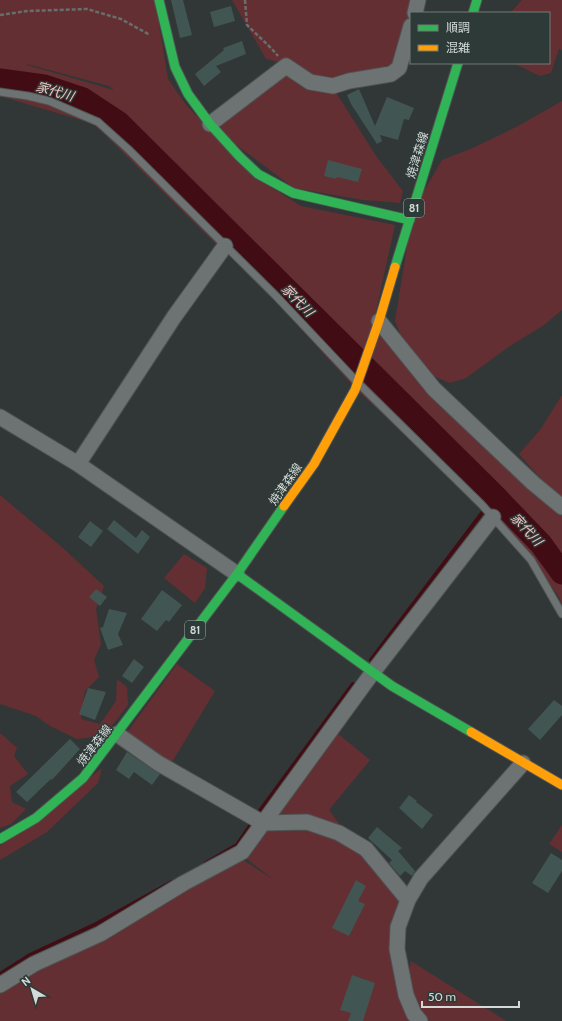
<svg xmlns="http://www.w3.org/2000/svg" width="562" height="1021" viewBox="0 0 562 1021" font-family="Cabin,'Noto Sans JP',sans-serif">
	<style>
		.green { fill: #642f33; fill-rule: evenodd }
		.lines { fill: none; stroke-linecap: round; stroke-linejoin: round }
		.stream { stroke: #410c14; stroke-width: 4 }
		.river { stroke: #410c14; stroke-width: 23 }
		.building { fill: #415552 }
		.lane-casing { stroke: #4e5352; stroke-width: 9 }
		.street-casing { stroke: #4e5352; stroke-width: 17 }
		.fast-casing { stroke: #4e5352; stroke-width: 11 }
		.slow-casing { stroke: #4e5352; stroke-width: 11 }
		.path { stroke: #686e6c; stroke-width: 2.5; stroke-dasharray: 4 2; stroke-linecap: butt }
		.lane { stroke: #6d7272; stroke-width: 7 }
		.street { stroke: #6d7272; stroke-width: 15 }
		.fast { stroke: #30b455; stroke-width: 9 }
		.slow { stroke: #ff9f0a; stroke-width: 9 }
		.labels { text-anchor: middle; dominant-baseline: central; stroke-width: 3; stroke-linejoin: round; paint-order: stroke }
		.shield { fill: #2e3a37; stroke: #a2aaa8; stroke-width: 1 }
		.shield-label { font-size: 11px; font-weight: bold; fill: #d3dad8 }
		.street-label { font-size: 12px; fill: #d3dad8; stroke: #2e3a37 }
		.water-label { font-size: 13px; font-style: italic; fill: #f6c5c5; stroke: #2e3a37 }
	</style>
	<rect width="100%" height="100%" fill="#313736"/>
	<!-- green -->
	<path class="green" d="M0,0H155L168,79L187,106L256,178L301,206L395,225L374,320L408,355L395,321L413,210L442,160L475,147L518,126L562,101V310L544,325L510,346L466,378L450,383L433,376L411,359L562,507V604L558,595L514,538L493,517L355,388L225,246L215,243L94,124L0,96ZM27,64L109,86L114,90L27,65Z
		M232,0H414L396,63L326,85L337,94L376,156L403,191L400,203L363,200L294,188L215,129L287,64L266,59Z
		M522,0H562V50L559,49L551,73L540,76L517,65L516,63H549V13H510Z
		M562,395V503L519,454L540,430Z
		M0,495L63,548L104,586L96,609L101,644L94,660L99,677L85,691L81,719L100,724L116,701L117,679L127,687L128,705L104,736L77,739L50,726L36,716L0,704Z
		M184,554L207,568L205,588L195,603L164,578Z
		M177,664L215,691L172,762L125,735Z
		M0,733L17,748L14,756L28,774L10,786L12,802L26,809L11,824L0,828Z
		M337,733L370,760L329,810L343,829L285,816L276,812Z
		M102,768L98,783L47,832L0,860V846Z
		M311,823L345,836L406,897L403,1002L421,1021H0V992L240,858L274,880L242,855L265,829Z
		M562,825V852L549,844Z
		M411,961L506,1021H430L417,1012L407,982Z"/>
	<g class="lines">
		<!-- stream -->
		<path class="stream" d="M371,660L482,513L496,497
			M206,863L237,845L262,808L353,684
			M0,974L30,955L96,924L172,882"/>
		<!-- river -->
		<path class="river" d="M0,80L44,86L83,99L118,122L496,497L541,544L562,573"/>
	</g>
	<!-- building -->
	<path class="building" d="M171,0H183L192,35L180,38Z
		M231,6L235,21L214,27L210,12Z
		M242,41L246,54L216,66L221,72L204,86L195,74L224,50L223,48Z
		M359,89L375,126L387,97L414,108L409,120L404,119L398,140L380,135L382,141L377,144L351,104L347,95Z
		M328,160L362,169L358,182L337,177L336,179L324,176Z
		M114,520L136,538L142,530L150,537L138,554L107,529Z
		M90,521L103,531L91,547L78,537Z
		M96,589L107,597L100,606L89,597Z
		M162,590L182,605L169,622L166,620L157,631L141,619Z
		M109,609L127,613L118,634L123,645L108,650L100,628L103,627Z
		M134,659L144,667L132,683L122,676Z
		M88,688L106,692L95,720L79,714Z
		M554,700L562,706V715L540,740L528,729Z
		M70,739L80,749L52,780L51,779L27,802L16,792Z
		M127,752L160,774L152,785L134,772L129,779L116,770Z
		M409,795L417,801L416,802L433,815L422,829L399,808Z
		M377,827L402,848L398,851L415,871L412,876L405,871L400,876L389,863L392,860L368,838Z
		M551,853L562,860V871L548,893L532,883Z
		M356,880L366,886L358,901L365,904L349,936L332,928Z
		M352,975L375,983L363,1021H348L351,1013L340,1010Z"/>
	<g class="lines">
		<defs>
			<path id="lane" d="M0,92L28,96L49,101L98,122L128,149L276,296L357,382L482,505L531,560L562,614"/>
			<path id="street" d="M415,13L418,0
				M210,124L286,66L310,82L333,86L349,81L391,74L399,68L411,26
				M379,321L434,389L533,483L562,507
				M0,417L78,464L237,574
				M78,464L174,317L225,246
				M117,734L158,763L263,823L307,822L339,833L366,849L408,900
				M0,985L34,964L100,934L184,883L242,852L373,672L493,517
				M420,1021L414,1014L406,995L397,949L398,927L408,900L421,878L523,763"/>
			<path id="fast" d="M159,0L175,67L188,94L210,124L239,156L258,174L293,193L410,220
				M473,13L477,0
				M395,267L458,63
				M237,574L392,686L471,732
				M0,839L36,818L83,778L237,574L284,506"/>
			<path id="slow" d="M284,506L314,464L355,390L379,321L395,267
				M471,732L562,785"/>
		</defs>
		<!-- lane casing -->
		<use href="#lane" class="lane-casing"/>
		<!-- street casing -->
		<use href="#street" class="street-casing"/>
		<!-- fast casing -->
		<use href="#fast" class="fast-casing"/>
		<!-- slow casing -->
		<use href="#slow" class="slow-casing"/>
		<!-- path -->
		<path class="path" d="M245,0L247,25L271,48L278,56
			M0,15L27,11L87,9L121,19L150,35"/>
		<!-- lane -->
		<use href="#lane" class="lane"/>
		<!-- street -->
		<use href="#street" class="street"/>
		<!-- fast -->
		<use href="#fast" class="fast"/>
		<!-- slow -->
		<use href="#slow" class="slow"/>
	</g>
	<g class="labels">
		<!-- shield labels -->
		<g class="shield">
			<rect x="404" y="199" width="20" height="18" rx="3"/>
			<rect x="185" y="621" width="20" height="18" rx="3"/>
		</g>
		<g class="shield-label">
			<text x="414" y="208">81</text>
			<text x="195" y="630">81</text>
		</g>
		<!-- street labels -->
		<g class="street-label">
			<text transform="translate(417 155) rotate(-73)">焼津森線</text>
			<text transform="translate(285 484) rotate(-55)">焼津森線</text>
			<text transform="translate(94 745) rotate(-52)">焼津森線</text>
		</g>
		<!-- water labels -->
		<g class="water-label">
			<text transform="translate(55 91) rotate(16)">家代川</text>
			<text transform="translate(298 300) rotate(45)">家代川</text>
			<text transform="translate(527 529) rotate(47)">家代川</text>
		</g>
	</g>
	<!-- legend -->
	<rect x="410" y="12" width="140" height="52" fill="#2e3a37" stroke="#707a77"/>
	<rect x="418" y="25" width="20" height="6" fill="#30b455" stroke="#707a77"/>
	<text x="446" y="32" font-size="12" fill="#d3dad8">順調</text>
	<rect x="418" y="45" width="20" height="6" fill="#ff9f0a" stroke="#707a77"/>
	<text x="446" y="52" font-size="12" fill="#d3dad8">混雑</text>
	<!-- north arrow -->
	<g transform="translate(32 989) rotate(322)" stroke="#2e3a37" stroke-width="3" paint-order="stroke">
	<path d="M0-3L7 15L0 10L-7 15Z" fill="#d3dad8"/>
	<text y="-6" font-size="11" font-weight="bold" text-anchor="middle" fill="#d3dad8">N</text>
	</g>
	<!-- scale -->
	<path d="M422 1001v6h97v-6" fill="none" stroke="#d3dad8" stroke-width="2"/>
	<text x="428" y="1001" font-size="12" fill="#d3dad8" stroke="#2e3a37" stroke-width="3" paint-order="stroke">50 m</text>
</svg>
